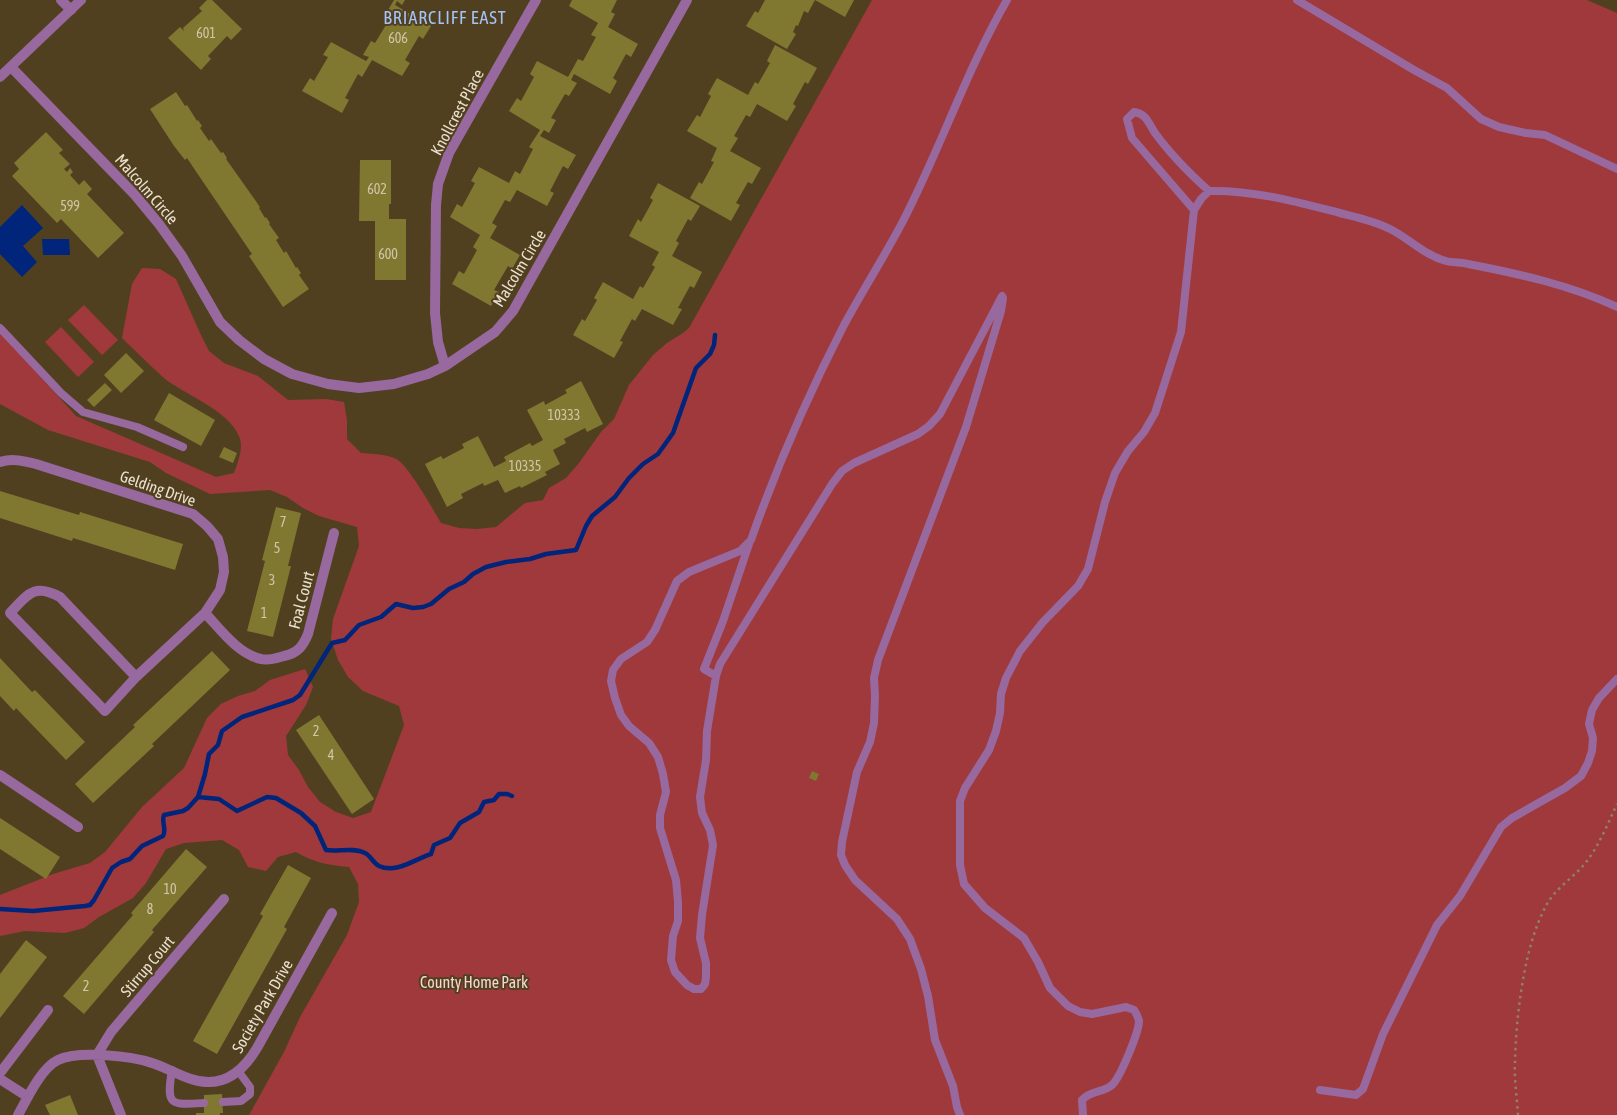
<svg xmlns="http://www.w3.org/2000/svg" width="1617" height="1115" viewBox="0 0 1617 1115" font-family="'Asap Condensed',sans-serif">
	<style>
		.green { fill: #a0393c }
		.water { fill: #00257b }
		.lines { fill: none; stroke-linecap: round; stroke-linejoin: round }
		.stream { stroke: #00257b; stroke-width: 4.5 }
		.building { fill: #807731 }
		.path { stroke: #8f8066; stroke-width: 2.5; stroke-dasharray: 2.5 4; stroke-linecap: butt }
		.service { stroke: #97699e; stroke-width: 8 }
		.minor { stroke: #97699e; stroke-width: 10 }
		.tertiary { stroke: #97699e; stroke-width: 10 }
		.labels { text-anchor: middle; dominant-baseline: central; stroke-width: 4; stroke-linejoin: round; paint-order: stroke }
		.number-label { font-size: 14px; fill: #d0c6a8 }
		.street-label { font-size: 16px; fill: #ebe1cf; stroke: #514020 }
		.park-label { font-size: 16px; fill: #f6d5d4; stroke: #514020 }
		.neighbourhood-label { font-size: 18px; letter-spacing: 1px; fill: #a6c3f7; stroke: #514020 }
	</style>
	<rect width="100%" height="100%" fill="#514020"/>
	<!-- green -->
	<path class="green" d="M872,0H1587L1617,13V1115H249L284,1052L300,1017L347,935L359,902L358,884L349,867C328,865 315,863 296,852L278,857L266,871L248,867L239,850L222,840L184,843L166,849L146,883L133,898L99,917L84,928L65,933L25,931L0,936V895L53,874L90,863L105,852L142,807L184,768L207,718L221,704L238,696L255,691L270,680L305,669L313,687L306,705L286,736L288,755L299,770L308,787L320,802L336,812L353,818L371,812L404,725L399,706L363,691L348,677L338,660L331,639L333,619L359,546L357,527L319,516L303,508L287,497L270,490L210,494L166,473L150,462L48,430L0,404V332L76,416L216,477L234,473C238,462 244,447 239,436C227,409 185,395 164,378C149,365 136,351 122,338L132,284L142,268L160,269L176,279L200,333L209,351L224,363L258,376L288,400L326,399L344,402L347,420V439L361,453C373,454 386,454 396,459C407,463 434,511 441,523L459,528L477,529L496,527L525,503L543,500L549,488L566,478L579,463L601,432L614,419L629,385L653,355L667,343L683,333L689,328Z
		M84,305L118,340L102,355L68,320Z
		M61,327L94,362L78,377L45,342Z"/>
	<!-- water -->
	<path class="water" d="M22,205L43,228L23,246L37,262L22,277L0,254V227Z
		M42,239H69L70,255H43Z"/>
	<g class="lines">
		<!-- stream -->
		<path class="stream" d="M198,797L219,799L237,811L267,797L276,798L301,813L315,826L326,850C338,852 353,847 365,853C371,856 373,863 379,866C396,874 415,859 431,854L434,845L450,838L460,823L479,812L484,802L494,800L499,794H507L512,796
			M0,909L33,911L85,906L90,905L94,900L112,868L121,862L130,859L142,846L163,836C167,829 161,822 164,815L183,811L188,808L198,797L205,774L209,754L218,745L222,731L242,717L293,700L300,695L332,643L345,640L359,625L381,617L396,604L413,608L423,607L431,604L449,589L464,582L473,574L486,567L506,562L530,559L546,554L576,550L586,526L592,516L615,497L629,478L643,464L658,454L673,433L696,368L710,354L714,345L715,335"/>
	</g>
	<!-- building -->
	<path class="building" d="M207,0H212L242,29L231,40L227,36L208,56L211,59L201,70L168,38L180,27L184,31L183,28L202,11L199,8Z
		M394,0H405L402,5L397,1L395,5L431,26L423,39L419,36L405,60L410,63L402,76L372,60L362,77L358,74L345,98L349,100L342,113L302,91L310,78L314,81L328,57L323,55L331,42L366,61L369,57L363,55L371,41L375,43L389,20L384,17Z
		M572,0H617L611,12L615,14L608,27L638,44L631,57L626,54L613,78L617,81L610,94L574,74L571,80L577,83L569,96L565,94L551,118L556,120L549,133L544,130L540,136L576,155L568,169L563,166L550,191L554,193L547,206L517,190L510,202L505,200L492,223L497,226L490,238L520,255L512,269L508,266L494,290L499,292L491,306L452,284L459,271L464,274L477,250L473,247L480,235L450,217L457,204L462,207L475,183L471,181L479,167L509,183L515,171L520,174L533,149L529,147L540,130L509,111L517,98L521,101L534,77L530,74L537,61L568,77L578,59L583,61L596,37L591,35L598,23L569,6Z
		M765,0H815L808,13L804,11L798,26L796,25L793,32L796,34L787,49L746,26L755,11L758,13Z
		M815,0H854L845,17Z
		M775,45L817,68L808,84L805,82L793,104L796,106L787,121L757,104L750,117L746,115L734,136L738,138L730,151L761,168L752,184L748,182L736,203L740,205L731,221L690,198L699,182L702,184L714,162L711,161L717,148L687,131L697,115L700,117L711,96L708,94L717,78L748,95L755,82L758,84L770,63L767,61Z
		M176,92L185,106L187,105L197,121L198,120L202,126L200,128L209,141L211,139L221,153L223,152L227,158L226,159L260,207L259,208L265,218L266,217L270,223L269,224L279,238L276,240L284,253L286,251L296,268L297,267L301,273L299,275L309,289L283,307L249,256L252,254L195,170L187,158L185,160L174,146L150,109Z
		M46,132L63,150L59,153L70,164L64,169L67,172L70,168L73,172L70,175L79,185L84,180L92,189L87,194L124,233L98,258L61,219L57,223L12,176L19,169L14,163Z
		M360,160H391V204H389V219H406V280H375V221H359Z
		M658,183L700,206L691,221L688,219L676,241L679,243L672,256L702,272L694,288L690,286L678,308L682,309L673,325L642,309L635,321L632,319L620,341L623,342L614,358L573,335L582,319L585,321L597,300L594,298L603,282L633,299L640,286L643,288L655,267L652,265L659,252L629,236L638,219L641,222L653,200L650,198Z
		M126,353L144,371L121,393L104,375Z
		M581,381L603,424L587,432L585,428L564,439L566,443L553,450L560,464L545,472L547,475L521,488L520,486L505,493L498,480L484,486L483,483L461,494L463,498L447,507L425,464L441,456L443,459L464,448L462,444L478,436L494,467L506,461L504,457L530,443L532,446L543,440L527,410L544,401L545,405L567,393L565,390Z
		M105,383L112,390L94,407L87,400Z
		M169,393L215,420L201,446L154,420Z
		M224,447L237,453L233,463L219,457Z
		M0,491L79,515L80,512L183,544L175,570L73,538L72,541L0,518Z
		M276,507L301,513L288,566H291L273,637L247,631L265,561L262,560Z
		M212,651L230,670L152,744L154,746L93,803L75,784L135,727L133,725Z
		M0,658L32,692L35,690L85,742L66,760L16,708L14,711L0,696Z
		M319,715L374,799L352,814L296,730Z
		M812,771L819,774L816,781L809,778Z
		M0,818L60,857L46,879L0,849Z
		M186,849L207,867L152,930L154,932L84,1014L63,996L133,915L131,913Z
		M288,865L311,878L284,927L287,929L217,1054L193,1041L263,916L260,914Z
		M26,940L47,957L0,1018V974Z
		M222,1094L223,1113H220V1115H196V1113H204V1095Z
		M70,1095L78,1115H50L45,1105Z"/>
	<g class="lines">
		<!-- path -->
		<path class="path" d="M1518,1115C1517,1098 1514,1079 1515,1062C1516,1016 1524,946 1546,906C1554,890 1570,880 1582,867C1598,849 1607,825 1617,804"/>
		<!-- service -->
		<path class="service" d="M1297,0L1414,70L1447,88L1481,119L1499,127L1526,133L1545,135L1617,169
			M1194,210L1132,138L1127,119L1134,112C1146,113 1149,124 1155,133C1171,155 1189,173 1209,191
			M0,328L61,393L83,412L137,427L183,447
			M716,676L704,669L723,621L749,544
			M172,1070C166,1106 170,1105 204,1103
			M1320,1090L1356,1095L1363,1089L1383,1034L1437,925L1460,896L1501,827L1512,818L1565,788L1581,776L1588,763L1592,751L1593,738L1589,724L1592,710L1599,698L1617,679
			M223,1102L241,1101L250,1094V1087L239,1072
			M960,1115L957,1107L953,1086L935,1040L928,996L921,969L910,939L897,919L855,880L845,865L841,855L842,842L857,772L870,742L874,723L875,696L874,678L878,660L966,427L1001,311L1003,298L1002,296L940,414L929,426L918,434L854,463L842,471L832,484L720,664L716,676L707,731L706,760L700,797L702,813L710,830L713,845L702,915L700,938L706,963V977L705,984L701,989H694L687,985L675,972L671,960L673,936L678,921V902L676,880L660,828V815L666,792L663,774L658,757L649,743L629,726L621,715L615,698L611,681L613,670L621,659L647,642L655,630L677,581L689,572L740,551L751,540C777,466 808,395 844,325C863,290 884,257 902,223C940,150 966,71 1007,0
			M1083,1115L1082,1100C1091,1090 1103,1093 1112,1085C1120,1078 1139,1032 1139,1021C1138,1017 1136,1013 1134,1010L1126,1007L1092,1014L1080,1012L1068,1006L1050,988L1038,962L1024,938L985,908L964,884L960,865V801L965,788L989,750L996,731L1000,713L1001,694L1006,678L1020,651L1043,622L1078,586L1088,569L1105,502L1115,473L1128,451L1144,432L1155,413L1181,332L1194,210L1201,199L1209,191C1254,190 1297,202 1340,213C1356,217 1375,221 1390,229C1410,239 1424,255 1446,261C1453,263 1461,262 1468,264C1520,274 1570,285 1617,307"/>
		<!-- minor -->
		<path class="minor" d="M61,0L71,10
			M11,67L135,195L159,224L182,256L220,322L239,340L264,359L292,374L328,384L359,388L394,384L428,374L445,366L495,332L513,311L687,0
			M445,366L438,342L435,313L436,205L438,184L449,153L536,0
			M0,462C12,458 24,461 36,464L193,514L207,526L218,539L223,557L224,572L220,590L205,613L136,677L105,711L10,613C28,594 34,583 60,597L136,677
			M205,613C220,629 238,654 261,659C268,661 277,658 284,656C298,653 303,646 308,634L334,533
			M0,775L78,827
			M0,1073L48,1010
			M0,1079L28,1097
			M18,1115C27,1099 41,1068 58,1060C77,1050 132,1056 152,1063C165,1067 178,1075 191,1079C221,1089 242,1073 257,1048L332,913
			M121,1115L97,1055L111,1032L224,899"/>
		<!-- tertiary -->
		<path class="tertiary" d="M0,77L81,0"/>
	</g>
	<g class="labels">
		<!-- number labels -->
		<g class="number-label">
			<text x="206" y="33">601</text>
			<text x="398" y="38">606</text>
			<text x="377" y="189">602</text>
			<text x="70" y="206">599</text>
			<text x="388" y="254">600</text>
			<text x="564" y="415">10333</text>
			<text x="525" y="466">10335</text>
			<text x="283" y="522">7</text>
			<text x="277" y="548">5</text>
			<text x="272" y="580">3</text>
			<text x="264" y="613">1</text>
			<text x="316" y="731">2</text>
			<text x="331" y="755">4</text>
			<text x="170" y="889">10</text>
			<text x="150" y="909">8</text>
			<text x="86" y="986">2</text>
		</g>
		<!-- street labels -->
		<g class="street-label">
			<text transform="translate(457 112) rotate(-62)">Knollcrest Place</text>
			<text transform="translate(147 189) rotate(49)">Malcolm Circle</text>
			<text transform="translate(519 268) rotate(-59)">Malcolm Circle</text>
			<text transform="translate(158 488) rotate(19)">Gelding Drive</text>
			<text transform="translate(301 600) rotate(-75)">Foal Court</text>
			<text transform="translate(147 966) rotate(-50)">Stirrup Court</text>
			<text transform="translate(262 1006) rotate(-60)">Society Park Drive</text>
		</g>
		<!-- park labels -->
		<g class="park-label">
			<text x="474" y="982">County Home Park</text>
		</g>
		<!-- neighbourhood labels -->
		<g class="neighbourhood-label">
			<text x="445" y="17">BRIARCLIFF EAST</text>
		</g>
	</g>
</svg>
